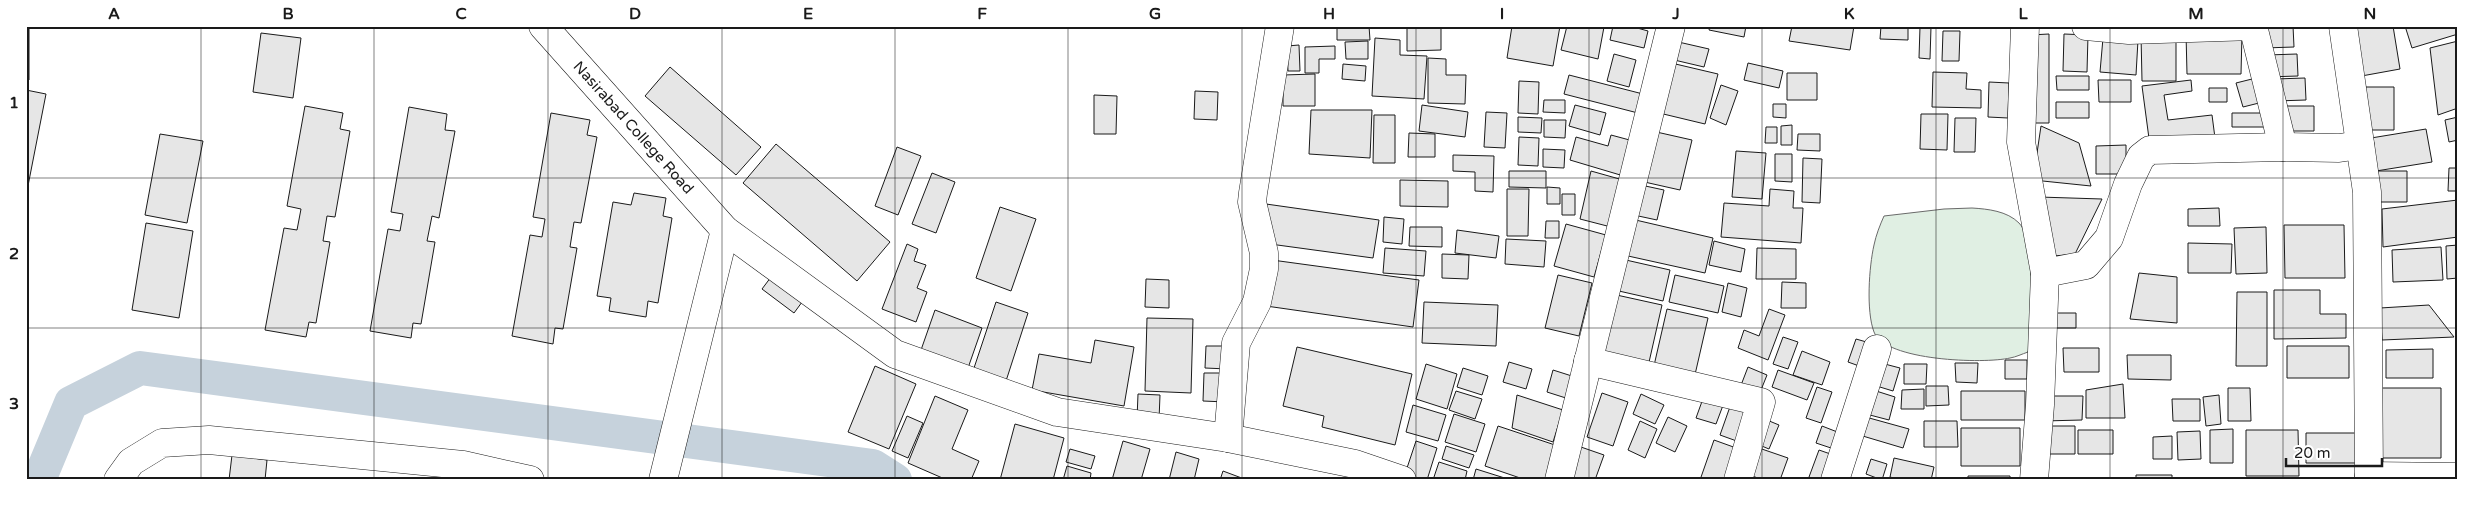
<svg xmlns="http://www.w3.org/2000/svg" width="2484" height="506" viewBox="0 0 2484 506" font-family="'Varela Round',sans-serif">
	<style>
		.green { fill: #e0efe3; stroke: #6a6a6a }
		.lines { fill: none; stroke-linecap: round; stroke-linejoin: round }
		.canal { stroke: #c6d2dc; stroke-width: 34 }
		.building { fill: #e6e6e6; stroke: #1a1a1a }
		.minor-casing { stroke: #1a1a1a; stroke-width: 29 }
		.minor { stroke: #fff; stroke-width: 28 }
		.grid { fill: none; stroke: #1a1a1a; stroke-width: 1; stroke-opacity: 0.55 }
		.labels { text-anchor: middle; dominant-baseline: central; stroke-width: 4; stroke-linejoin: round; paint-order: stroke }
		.street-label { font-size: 15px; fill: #1a1a1a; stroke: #fff }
		.neatline { fill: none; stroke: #1a1a1a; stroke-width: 2 }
		.grid-label { font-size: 16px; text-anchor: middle; font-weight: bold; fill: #1a1a1a }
	</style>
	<rect width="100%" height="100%" fill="#fff"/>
	<!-- green -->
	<path class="green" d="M1972,208C1988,209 2007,211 2019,223C2032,235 2035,302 2035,321C2035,331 2031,342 2028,352C2022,354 2016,357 2010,358C1984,364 1885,361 1874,332C1866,311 1869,267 1874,245C1876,235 1880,225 1884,216L1944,209Z"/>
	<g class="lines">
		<!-- canal -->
		<path class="canal" d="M39,480L71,403L140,368L873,466L895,480"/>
	</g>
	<!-- building -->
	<path class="building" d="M26,26H29V80H26Z
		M1337,26H1369L1370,40H1337Z
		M1407,26H1441V50L1407,51Z
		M1512,26H1560L1553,66L1507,58Z
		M1567,26L1604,27L1598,59L1561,50Z
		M1613,26H1630L1648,31L1644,48L1610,40Z
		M1710,26H1746L1744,37L1709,30Z
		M1792,26H1854L1850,50L1789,41Z
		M1881,26H1908V40L1880,39Z
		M2263,26H2293L2294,47L2264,48Z
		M2346,26H2393L2400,69L2356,77Z
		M2405,26H2458V34L2412,48Z
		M1920,27H1931L1930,59L1919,58Z
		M1943,31H1960L1959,61H1942Z
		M261,33L301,38L293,98L253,92Z
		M2186,33H2242L2241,74H2187Z
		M2049,34V123H2031L2030,35Z
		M2064,34L2088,35L2087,72L2063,71Z
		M2176,34V81H2142L2141,35Z
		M1375,38L1400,40V55L1427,56L1424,99L1372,96Z
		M2103,38L2138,40L2136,75L2100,72Z
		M1368,41V59H1346L1345,42Z
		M1674,41L1709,49L1704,67L1670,59Z
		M2458,41V108L2438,115L2430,48Z
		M1299,45L1300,71H1288L1287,46Z
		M1335,46V59H1319V73H1305V47Z
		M1614,54L1636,60L1629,87L1607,81Z
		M2297,54L2298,76L2267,77V55Z
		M1428,58L1446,59V75H1466L1465,104L1428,103Z
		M1667,62L1718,74L1705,124L1655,112Z
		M1748,63L1783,71L1779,88L1744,80Z
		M1343,64L1366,66L1365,81L1342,79Z
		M670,67L761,147L736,175L645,96Z
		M1933,72L1967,73L1966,89L1981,90V108L1932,107Z
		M1787,73H1817V100H1787Z
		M1315,74V106H1283V75Z
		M1569,75L1643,94L1638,113L1564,94Z
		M2056,76H2089V90H2057Z
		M2256,78L2263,102L2243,107L2236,83Z
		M2305,78L2306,100L2276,101L2275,79Z
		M2098,80H2131V102H2099Z
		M2191,80L2192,91L2164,95L2168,120L2212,115L2215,138L2150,146L2142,86Z
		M1519,81L1539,82L1538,114L1518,113Z
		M1989,82L2009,83L2008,118L1988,117Z
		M1721,85L1738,91L1726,125L1710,118Z
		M2360,87H2394V130H2359Z
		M2209,88H2227V102H2209Z
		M26,90L46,94L26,196Z
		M1195,91L1218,92L1217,120L1194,119Z
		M1094,95L1117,96L1116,134H1094Z
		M1544,100H1565V113L1543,112Z
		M2056,102H2089V118H2056Z
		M1773,104H1786V118L1773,117Z
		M1422,105L1468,112L1465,137L1419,131Z
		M1575,105L1606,113L1600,135L1569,126Z
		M305,106L343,113L340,129L350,131L335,217L327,216L323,241L330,242L316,323L309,322L306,337L265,330L284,228L297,230L301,209L287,206Z
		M2282,106H2314V131H2282Z
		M409,107L447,114L445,130L455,131L439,218L432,216L427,241L435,242L421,324L413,323L411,338L370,331L388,229L400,231L403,214L391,212Z
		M1311,110H1372L1370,158L1309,154Z
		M1486,112L1507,113L1505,148L1484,147Z
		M551,113L590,120L587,135L597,137L581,223L574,222L570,247L577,248L563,329L555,328L553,344L512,336L530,235L542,237L545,219L533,217Z
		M2232,113H2267V127H2232Z
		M1921,114H1948L1947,150L1920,149Z
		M1374,115H1395V163H1373Z
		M1518,117L1542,118L1541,133L1518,132Z
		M2458,117V140L2449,142L2445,120Z
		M1955,118H1976L1975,152H1954Z
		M1544,120H1566L1565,138L1544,137Z
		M1792,125V145H1781V126Z
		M2041,126L2079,143L2091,186L2033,180Z
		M1766,127H1777V143H1765Z
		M2426,129L2432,162L2376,171L2371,138Z
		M1652,131L1692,140L1680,190L1640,181Z
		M1409,133L1435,134V157H1408Z
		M160,134L203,141L187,223L145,215Z
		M1798,134H1820V151L1797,150Z
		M1611,135L1637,142L1627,177L1570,160L1576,137L1608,146Z
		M1519,137L1539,138L1538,166L1518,165Z
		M776,144L890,242L857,281L743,183Z
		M2126,145V174H2096V146Z
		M897,147L921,156L898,215L875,206Z
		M1543,149L1565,150L1564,168L1543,167Z
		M1736,151L1766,153L1762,199L1732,197Z
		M1775,154H1792V182L1775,181Z
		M1453,155L1494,156L1493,192L1475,191V172L1453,171Z
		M1803,158L1822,159L1820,203L1802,202Z
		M2449,168H2458V191H2448Z
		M1509,171H1546V188L1509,187Z
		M1591,171L1623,180L1611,227L1580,219Z
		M2378,171H2407V202H2378Z
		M932,173L955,182L936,233L912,224Z
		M1400,180L1448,181V207L1400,206Z
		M1636,184L1664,190L1657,220L1629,214Z
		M1547,187L1560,188V204H1547Z
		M1507,189H1529L1528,236H1507Z
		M1770,189L1794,191L1793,208H1803L1801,243L1721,237L1724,203L1769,206Z
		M634,193L666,198L663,216L672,218L658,303L648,301L646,317L609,311L611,298L597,296L613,202L631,205Z
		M1562,194H1575V215H1562Z
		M2039,197L2102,199L2075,254L2044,257Z
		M2458,200V237L2383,247L2382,209Z
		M1266,204L1379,220L1373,258L1270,244Z
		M1000,207L1036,219L1011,291L976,278Z
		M2219,208L2220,226H2188V209Z
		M1384,217L1404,219L1402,244L1383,242Z
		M1627,218L1713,238L1705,273L1619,254Z
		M1546,221H1559V238H1545Z
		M146,223L193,231L179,318L132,310Z
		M1566,224L1606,235L1594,277L1554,266Z
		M2284,225H2344L2345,278H2285Z
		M1410,227H1442V247L1409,246Z
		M2266,227L2267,273L2236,274L2234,228Z
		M1457,230L1499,236L1496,258L1455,253Z
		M1506,239L1546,241L1544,267L1505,264Z
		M1714,241L1745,249L1741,272L1709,265Z
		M2188,243L2232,244L2231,273H2188Z
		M907,244L918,249L914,261L926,265L917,288L927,292L916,322L882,309Z
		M2458,245V278L2447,279L2446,246Z
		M2441,247L2443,280L2393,282L2392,250Z
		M1385,248L1426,251L1424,276L1383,273Z
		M1757,248L1796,249V279H1756Z
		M1442,254L1469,255L1468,279L1442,278Z
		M1617,258L1670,270L1663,301L1610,289Z
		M1272,260L1419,280L1413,327L1266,306Z
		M774,273L805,298L794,313L762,289Z
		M2139,273L2177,277V323L2130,319Z
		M1558,275L1592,283L1579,336L1545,328Z
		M1675,275L1724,286L1718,313L1669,302Z
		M1146,279L1169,280V308L1145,307Z
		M1782,282L1806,283V308H1781Z
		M1728,283L1747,288L1741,317L1722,312Z
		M2274,290H2320V314H2346V338L2274,339Z
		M2237,292H2267V366H2236Z
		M1612,294L1662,305L1647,371L1597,360Z
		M996,302L1028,313L1006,381L973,371Z
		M1424,302L1498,305L1496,346L1422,343Z
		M2429,305L2454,337L2382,340L2380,308Z
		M1667,309L1708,318L1694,379L1653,370Z
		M1769,309L1785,315L1768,360L1738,348L1744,330L1759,336Z
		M935,310L982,328L968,368L921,350Z
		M2046,313H2076V328H2046Z
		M1147,318L1193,319L1191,393L1145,391Z
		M1783,337L1798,342L1788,369L1773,364Z
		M1856,339L1870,343L1862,367L1848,362Z
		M1095,340L1134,347L1124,406L1032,390L1039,354L1091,363Z
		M1206,346H1228V369L1205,368Z
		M2287,346H2349V378H2287Z
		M1297,347L1412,374L1395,445L1322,427L1324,416L1283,406Z
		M2063,348H2099V372H2064Z
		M2433,349V378H2386V350Z
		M1802,351L1830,362L1822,385L1793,375Z
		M2127,355H2171V380L2128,379Z
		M2005,360H2027V379H2005Z
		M1509,362L1532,369L1526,389L1503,382Z
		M1877,362L1900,368L1893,391L1870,384Z
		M1955,363H1978L1977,383L1956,382Z
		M1426,364L1457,374L1447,409L1416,399Z
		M1904,364H1927L1926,384H1904Z
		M875,366L916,384L889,449L848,432Z
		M1748,367L1767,375L1757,400L1738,393Z
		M1463,368L1488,376L1482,395L1457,387Z
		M1553,370L1575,377L1569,399L1547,392Z
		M1778,370L1814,383L1807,400L1772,387Z
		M1204,373H1227L1226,402L1203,401Z
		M2123,384L2125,418H2086V390Z
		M1926,386H1948L1949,405L1926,406Z
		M1817,387L1832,392L1821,423L1806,418Z
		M2228,388H2250L2251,421H2228Z
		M2380,388H2441V458H2380Z
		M1924,389V409H1901L1902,390Z
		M1873,390L1895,397L1889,420L1866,414Z
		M1456,391L1482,399L1475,419L1449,410Z
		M1961,391H2025V420H1961Z
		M1602,393L1628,402L1613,446L1587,437Z
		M1705,393L1725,400L1716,424L1696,418Z
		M1138,394L1160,395L1159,420L1137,419Z
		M1641,394L1664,405L1655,424L1633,414Z
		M1517,395L1563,410L1553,442L1512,428Z
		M2219,395L2221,424L2206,426L2203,397Z
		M935,396L968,410L952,449L979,461L971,480H947L908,463Z
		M2043,396H2083L2082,420L2043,421Z
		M2172,399H2200V421H2173Z
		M1732,401L1757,410L1745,444L1720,435Z
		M1413,405L1446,415L1438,441L1406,432Z
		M1454,414L1485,424L1476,452L1445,442Z
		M907,416L923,423L908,458L892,451Z
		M1862,416L1909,429L1903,448L1856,434Z
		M1668,417L1687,426L1675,452L1656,443Z
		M1762,418L1779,425L1769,449L1752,442Z
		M1640,421L1657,429L1645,458L1628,450Z
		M1924,421H1957L1958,447H1924Z
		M1015,424L1064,438L1053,480H1000Z
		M1498,426L1561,447L1550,480H1526L1485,466Z
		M1822,426L1845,435L1840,451L1816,443Z
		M2045,426H2075V454H2045Z
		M1961,428H2020V466H1961Z
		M2233,429V463H2210V430Z
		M2078,430H2113V454H2078Z
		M2246,430H2298L2299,476H2246Z
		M2200,431L2201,459L2178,460L2177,432Z
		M2306,433H2356V463H2306Z
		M2172,436V459H2153V437Z
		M1714,440L1739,449L1729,480H1700Z
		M1123,441L1150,449L1141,480H1112Z
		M1416,441L1437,448L1427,480H1413L1404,477Z
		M1446,446L1474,455L1469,468L1442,459Z
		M1578,446L1604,455L1595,480H1567Z
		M1756,447L1788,458L1780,480H1764L1746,474Z
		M1070,449L1095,456L1091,469L1066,462Z
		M1819,450L1839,457L1831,480H1816L1809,477Z
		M1176,452L1199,459L1194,480H1169Z
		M232,455L267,460L265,480H229Z
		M1894,458L1934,467L1931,480H1901L1890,477Z
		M1871,459L1887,464L1882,480L1866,474Z
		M1439,462L1467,471L1465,480H1433Z
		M1067,466L1091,473L1090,480H1063Z
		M1476,469L1511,480H1473Z
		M1223,471L1247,480H1220Z
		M2136,475H2172V480H2136Z
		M1968,476H2010V480H1968Z"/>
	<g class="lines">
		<defs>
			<g id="minor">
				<path id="s1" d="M543,26L725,230L895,354L1057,412L1228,438L1355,464L1402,480"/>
				<path d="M2025,26L2021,142L2045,273L2040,405L2034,480"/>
				<path d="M2086,26L2129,30L2253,26"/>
				<path d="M2253,26L2283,147"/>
				<path d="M2343,26L2367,192L2369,480"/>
				<path d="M2045,273L2086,265L2109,238L2128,184L2141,157L2150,150L2283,147L2339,148L2360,145"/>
				<path d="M1588,361L1761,402L1738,480"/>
				<path d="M1228,438L1236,343L1257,302L1264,269V253L1252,202L1253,193L1280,26"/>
				<path d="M2369,476L2458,477"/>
				<path d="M118,480L131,462L162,443L209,440L463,465L530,480"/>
				<path d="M663,480L725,230"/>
				<path d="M1559,480L1671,26"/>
				<path d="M1835,480L1877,349"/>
			</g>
		</defs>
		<!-- minor casing -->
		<use href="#minor" class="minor-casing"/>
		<!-- minor -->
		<use href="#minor" class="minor"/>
	</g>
	<!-- grid -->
	<path class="grid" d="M201,26V480M374,26V480M548,26V480M722,26V480M895,26V480M1068,26V480M1242,26V480M1416,26V480M1589,26V480M1762,26V480M1936,26V480M2110,26V480M2283,26V480M26,178H2458M26,328H2458"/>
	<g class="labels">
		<!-- street labels -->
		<g class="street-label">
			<text stroke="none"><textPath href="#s1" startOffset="136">Nasirabad College Road</textPath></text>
		</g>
	</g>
	<!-- border -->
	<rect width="2484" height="506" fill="none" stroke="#ffffff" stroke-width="55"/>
	<!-- scale -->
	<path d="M2286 458v8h96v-8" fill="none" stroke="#1a1a1a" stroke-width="2.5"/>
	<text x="2294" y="458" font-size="15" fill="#1a1a1a" stroke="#ffffff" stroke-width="4" paint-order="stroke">20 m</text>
	<rect x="28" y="28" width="2428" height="450" class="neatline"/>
	<g class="grid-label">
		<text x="114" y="19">A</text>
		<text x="288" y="19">B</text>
		<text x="461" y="19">C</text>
		<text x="635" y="19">D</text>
		<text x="808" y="19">E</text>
		<text x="982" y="19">F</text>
		<text x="1155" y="19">G</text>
		<text x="1329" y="19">H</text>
		<text x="1502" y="19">I</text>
		<text x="1676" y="19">J</text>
		<text x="1849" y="19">K</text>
		<text x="2023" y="19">L</text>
		<text x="2196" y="19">M</text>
		<text x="2370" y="19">N</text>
		<text x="14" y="108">1</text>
		<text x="14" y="259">2</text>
		<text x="14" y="409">3</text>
	</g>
</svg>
